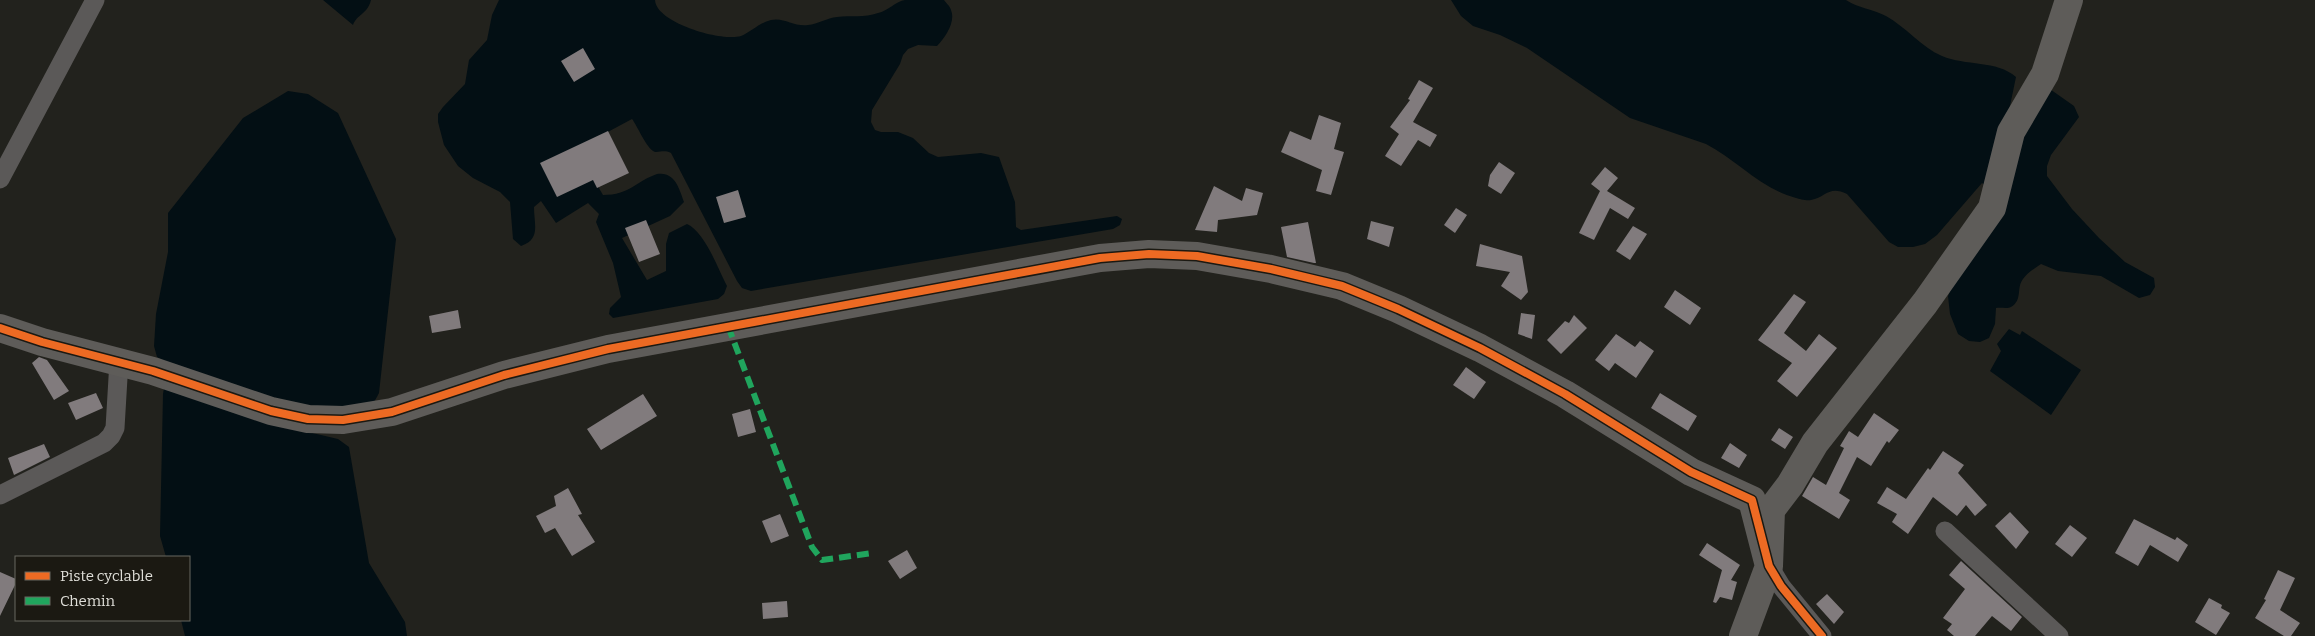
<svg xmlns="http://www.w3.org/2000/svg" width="2315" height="636" viewBox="0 0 2315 636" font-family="Bitter,serif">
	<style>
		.water { fill: #030f14 }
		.building { fill: #817b7d }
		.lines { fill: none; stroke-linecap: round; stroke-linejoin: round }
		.street { stroke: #5b5958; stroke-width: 19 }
		.secondary { stroke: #5e5c59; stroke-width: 28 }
		.quiet { stroke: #20a55d; stroke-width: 6; stroke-dasharray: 12 6; stroke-linecap: butt }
		.cycleway-casing { stroke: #1b1912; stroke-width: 11 }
		.cycleway { stroke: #ed6a23; stroke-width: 8 }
	</style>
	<rect width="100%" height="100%" fill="#22221d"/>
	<!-- water -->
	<path class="water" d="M323,0H371C367,15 357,14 353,25Z
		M499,0H655C656,23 722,42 741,36C751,32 759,23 771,20C784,17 794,27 808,25C818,24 827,18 837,17C851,15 864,18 878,13C888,11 896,1 905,0C917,0 931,0 944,0C946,3 950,6 951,10C956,22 945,38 937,46L918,45L908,49L903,55L900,64L872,110L871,122L875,130L881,132H898L913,138L929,153L938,157L981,153L999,157L1015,202L1016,227L1021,230L1117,216L1122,219L1120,225L1113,229L751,291L742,288L737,281L671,153C664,150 662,152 656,152C648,152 637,125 632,119L576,149L603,195C630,195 636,181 657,174C662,173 668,174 672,178C678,183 681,194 684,202L670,216L622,238L647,280L666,271V244L669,233L687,224C705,232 718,269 727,286L724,294L718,299L613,318L609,314L610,308L621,297L613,263L596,222L599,214L588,203L556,223L541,201L534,207C534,225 541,239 521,246L513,239L510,202L500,192L473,178L458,166L444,145L438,122V114L443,107L465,84L469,60L487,40L492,15Z
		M1451,0H1846C1858,8 1873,9 1886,16C1906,27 1921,47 1942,56C1965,66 1997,60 2016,77L2006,125L2047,87L2074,106L2079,117L2051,155L2047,166V176L2072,209L2099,238L2125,262L2154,278L2155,287L2150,295L2139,298L2101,276L2058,271L2041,264C2035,268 2027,273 2023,279C2016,288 2023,300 2011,307C2007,309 2001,307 1996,308L1995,324L1989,338L1980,342L1969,341L1958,334L1950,314L1948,296L1994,192L1982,183L1937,235L1925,244L1913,247H1898L1889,242L1847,194C1829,185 1826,197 1811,200C1807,201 1799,199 1796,198C1761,189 1737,160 1706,144L1630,118L1527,48L1500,35L1473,26L1461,16Z
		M288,91L308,94L338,113L396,239L379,393C374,403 371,407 361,410L270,402V423L338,439L349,447L369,563L405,622L407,636H185L181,620H189V557H166L160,536L163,394L168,363L157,357L154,346L156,314L168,252V213L243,118Z
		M2009,329L2020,335L2022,331L2081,370L2051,415L1990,371L2001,351L1997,344Z"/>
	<!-- building -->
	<path class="building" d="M583,48L595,69L574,82L561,61Z
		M1419,80L1433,88L1413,122L1437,135L1430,147L1418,140L1401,166L1385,156L1399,134L1390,127L1410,100L1408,99Z
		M1319,115L1341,123L1334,149L1344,152L1331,195L1316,191L1322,170L1281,152L1290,131L1311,140Z
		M608,131L629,173L597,188L593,180L557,197L540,163Z
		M1499,162L1515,173L1501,194L1488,186L1490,175Z
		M1605,167L1618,178L1607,191L1635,208L1628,219L1610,208L1594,240L1579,233L1600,191L1591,184Z
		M1214,186L1242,201L1246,188L1263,193L1257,215L1218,220L1217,232L1195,230Z
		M738,190L746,217L724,223L716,197Z
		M1456,208L1467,215L1455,233L1444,225Z
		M646,220L660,254L639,262L625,228Z
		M1371,221L1394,227L1389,247L1367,239Z
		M1308,222L1316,263H1314L1287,257L1281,227Z
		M1633,226L1647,234L1630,260L1616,251Z
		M1480,244L1522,256L1528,292L1521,300L1501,286L1510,272L1476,266Z
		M1675,290L1701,308L1690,325L1664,307Z
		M1794,294L1806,302L1784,333L1806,351L1819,334L1837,348L1797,397L1777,381L1792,363L1758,340Z
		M458,310L461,328L432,333L429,316Z
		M1521,313L1535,315L1532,339L1518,334Z
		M1574,315L1587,328L1561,354L1547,340L1565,321L1569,323Z
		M1616,334L1635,347L1640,341L1654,351L1636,378L1615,363L1609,371L1595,360Z
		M39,357L47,360L69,391L54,400L32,363Z
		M1466,367L1486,382L1474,399L1453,385Z
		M96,393L103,408L76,420L68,403Z
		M1660,393L1697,416L1688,431L1651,408Z
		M643,394L657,416L601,450L587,429Z
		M750,409L756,432L738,437L732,414Z
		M1874,413L1899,430L1889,443L1887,441L1871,466L1857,457L1839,493L1850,500L1839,519L1802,496L1813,477L1826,485L1844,448L1840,446L1849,431L1858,437Z
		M1779,428L1793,437L1785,449L1771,440Z
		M1730,443L1747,455L1739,468L1721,458Z
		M44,444L50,457L14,475L8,458Z
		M1943,451L1964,465L1958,473L1987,505L1975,516L1966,505L1957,516L1933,497L1908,534L1892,522L1897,514L1877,503L1887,487L1906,499L1928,468L1930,470Z
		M568,488L582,514L578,515L595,542L572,556L555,528L545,533L536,516L556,506L554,496Z
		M2010,512L2029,532L2016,549L1995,526Z
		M780,514L789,536L771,543L762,521Z
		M2134,519L2175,540L2177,537L2188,545L2178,562L2150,545L2138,566L2115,553Z
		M2070,525L2087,538L2072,557L2055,544Z
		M1707,543L1740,565L1731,580L1737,582L1732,600L1720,597L1716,603L1713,602L1722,570L1699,555Z
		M907,550L917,568L900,579L888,561Z
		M1961,561L2022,617L2011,631L1992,616L1975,636H1954L1947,630L1952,624L1943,618L1965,589L1949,575Z
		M2278,570L2295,578L2280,610L2300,623L2291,636H2284L2255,618L2266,600L2264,599Z
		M0,572L16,579V583L0,616Z
		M1827,594L1844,612L1834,624L1816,604Z
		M2209,598L2222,605L2221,608L2230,613L2216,635L2195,622Z
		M787,601L788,617L763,619L762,603Z"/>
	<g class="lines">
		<!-- street -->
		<path class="street" d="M0,179L95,0
			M0,495L104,443L111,436L115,428L119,361
			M1945,531L2059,636
			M1769,566L1781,586L1822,636"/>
		<!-- secondary -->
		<path class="secondary" d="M0,328L42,342L153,371L271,411L308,419L343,420L392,412L504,375L608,349L1100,258L1149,254L1197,256L1271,269L1342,286L1398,309L1480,348L1565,394L1691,472L1752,500L1769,566
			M1743,636L1769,566L1771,510L1790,485L1815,443L1925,303L1992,208L2011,132L2045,74L2069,0"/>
		<!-- quiet -->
		<path class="quiet" d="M728,326L812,547L822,560L873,553"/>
		<defs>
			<path id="cycleway" d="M0,328L42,342L153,371L271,411L308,419L343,420L392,412L504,375L608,349L1100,258L1149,254L1197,256L1271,269L1342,286L1398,309L1480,348L1565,394L1691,472L1752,500L1769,566L1781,586L1822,636"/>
		</defs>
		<!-- cycleway casing -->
		<use href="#cycleway" class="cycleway-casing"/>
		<!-- cycleway -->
		<use href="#cycleway" class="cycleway"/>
	</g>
	<!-- legend -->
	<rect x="15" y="556" width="175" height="65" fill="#1b1912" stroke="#696861"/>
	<rect x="25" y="572" width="25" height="8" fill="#ed6a23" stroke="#696861"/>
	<text x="60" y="581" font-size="15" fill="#dfded8">Piste cyclable</text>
	<rect x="25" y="597" width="25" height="8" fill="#20a55d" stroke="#696861"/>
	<text x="60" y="606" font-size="15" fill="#dfded8">Chemin</text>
</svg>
